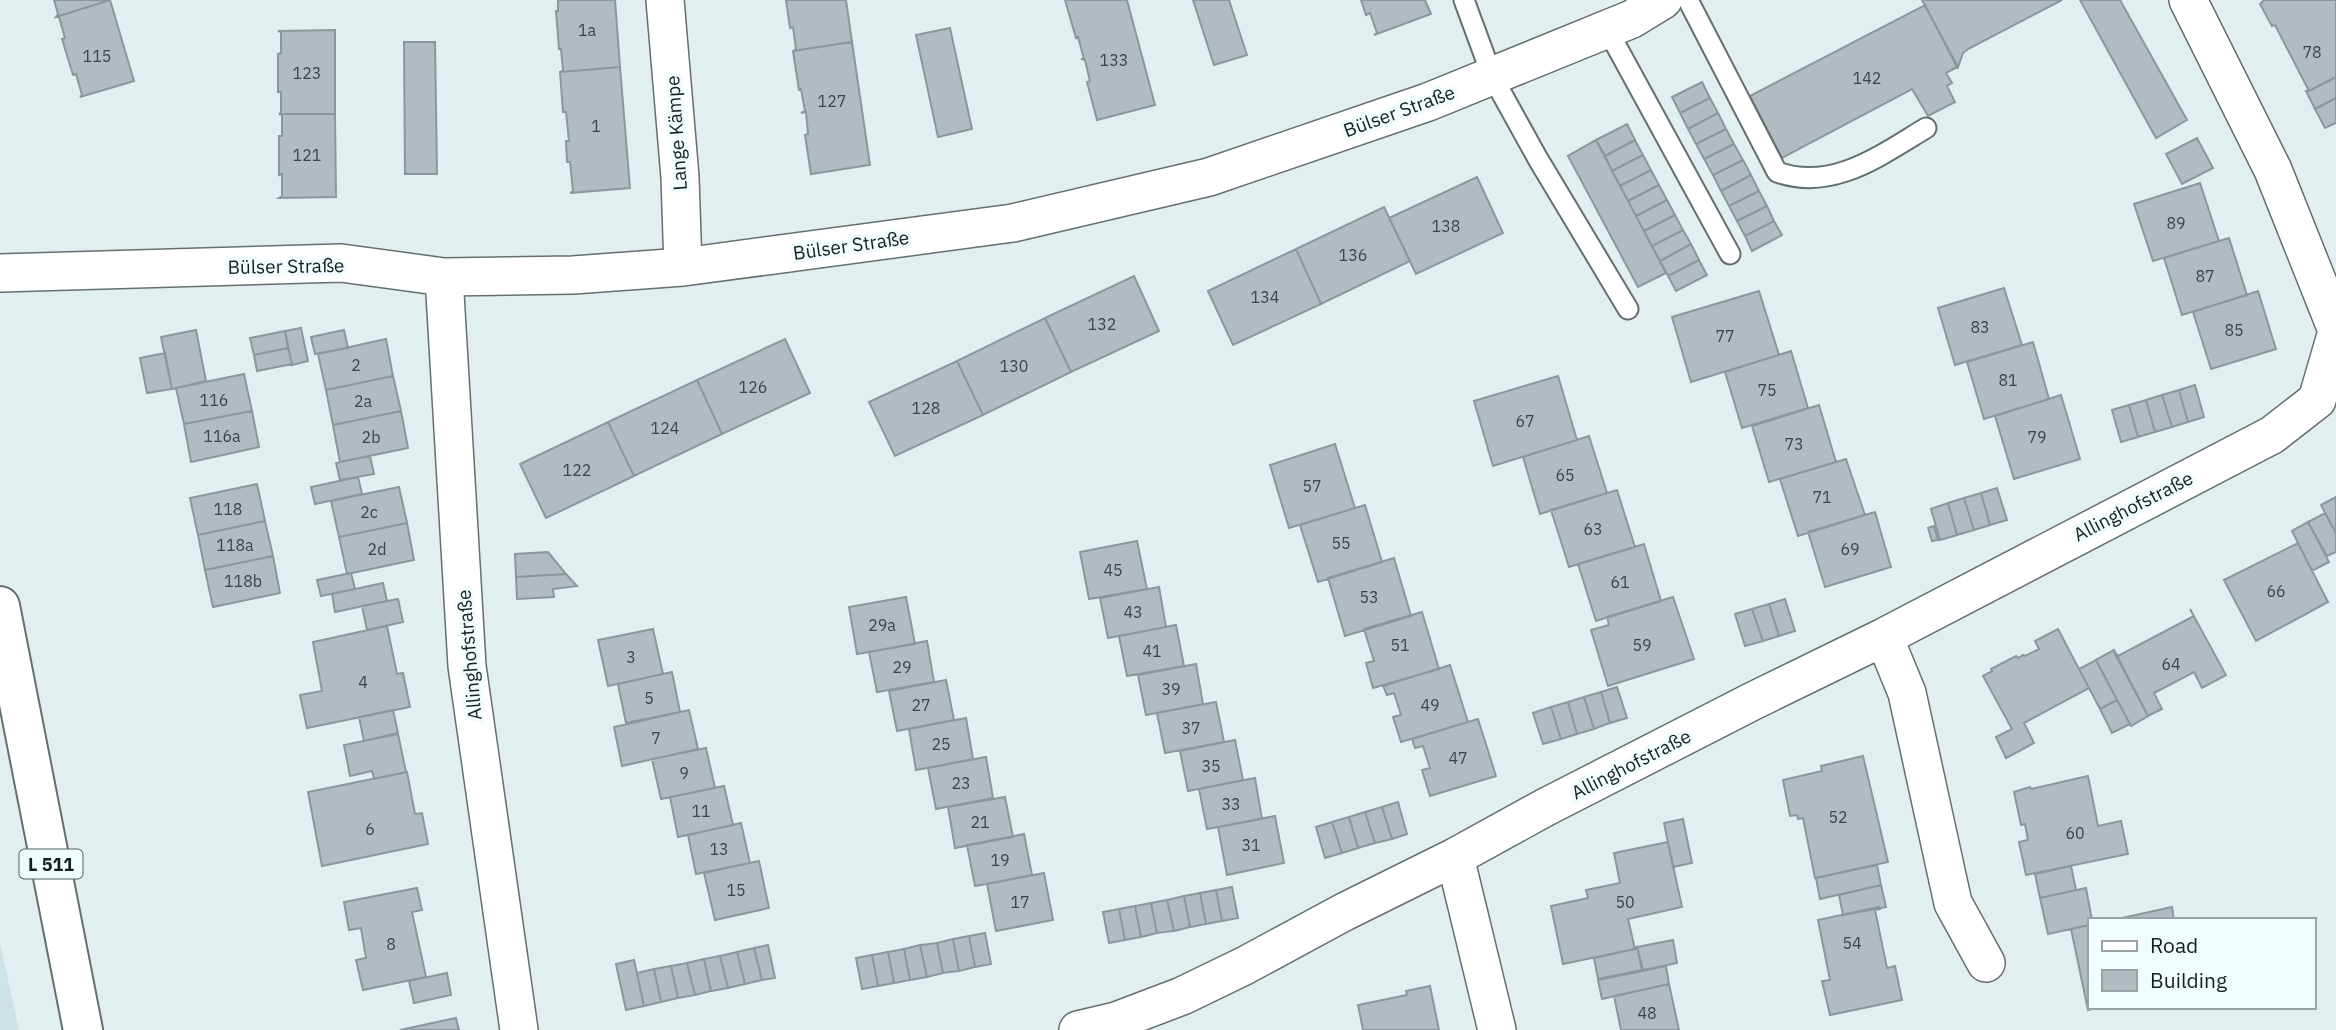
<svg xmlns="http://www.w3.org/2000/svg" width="2336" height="1030" viewBox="0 0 2336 1030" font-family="'IBM Plex Sans',sans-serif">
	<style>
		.built { fill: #cde3e5 }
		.building { fill: #b1bbc1; stroke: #8c979c; stroke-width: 2 }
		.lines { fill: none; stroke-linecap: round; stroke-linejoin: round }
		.lane-casing { stroke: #646f70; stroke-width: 23 }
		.street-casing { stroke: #646f70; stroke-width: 40 }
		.primary-casing { stroke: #646f70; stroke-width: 42 }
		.lane { stroke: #fff; stroke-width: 19 }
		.street { stroke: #fff; stroke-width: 37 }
		.primary { stroke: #fff; stroke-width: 38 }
		.labels { text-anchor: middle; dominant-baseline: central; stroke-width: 7; stroke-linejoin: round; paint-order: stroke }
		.number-label { font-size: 16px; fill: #3e4446 }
		.shield { fill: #effdfe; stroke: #586060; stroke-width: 2 }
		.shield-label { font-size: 18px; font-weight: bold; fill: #181d1d }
		.street-label { font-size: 19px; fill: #181d1d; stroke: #effdfe }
	</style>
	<rect width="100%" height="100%" fill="#e2eff0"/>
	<!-- built -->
	<path class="built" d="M0,943L19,1030H0Z"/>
	<!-- building -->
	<path class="building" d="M54,0H110L56,17L58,14Z
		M110,0L134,81L80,97L82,95L76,74L73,75L62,39L65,38L59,17H56Z
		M558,0H615L620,67L560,72L563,70L561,49H559L556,11H558Z
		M786,0H846L852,42L793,51L796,49L793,27L790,28Z
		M1065,0H1127L1155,105L1097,120L1087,82L1090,81L1085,60L1081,59H1084L1078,37L1076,38Z
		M1193,0H1229L1247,55L1214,65Z
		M1361,0H1425L1431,14L1374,35L1377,33L1370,13L1366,15Z
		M1922,0H2062L1968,49L1963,53L1958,67Z
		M2080,0H2120L2187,120L2156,138Z
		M2264,0H2336V77L2309,91L2275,25L2272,26L2260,4Z
		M1925,5L1957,67L1946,73L1952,83L1947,86L1955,102L1928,116L1912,89L1782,158L1750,96Z
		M950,28L972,129L938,137L916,35Z
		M335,30V114H279L281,113V92H278V54L281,53V32L278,31Z
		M404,42H435L437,174H405Z
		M852,42L870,165L811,174L805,135L808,134L806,112L801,113L805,111L801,89L799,90L793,51Z
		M620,67L630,188L570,193L573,191L570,162H567L566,141H569L566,112H563L560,72Z
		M2336,77V98L2315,109L2306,91H2309Z
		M1702,82L1710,98L1680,113L1672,97Z
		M1710,98L1718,113L1688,129L1680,113Z
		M2336,98V123L2325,128L2315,109Z
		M1718,113L1726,129L1696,144L1688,129Z
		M279,114H335L336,197L279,198L282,196V174L279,175V136H282V115Z
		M1627,124L1635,140L1605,156L1596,140Z
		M1726,129L1734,144L1704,159L1696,144Z
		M2197,138L2213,168L2182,184L2166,154Z
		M1596,140L1666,273L1638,287L1568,156Z
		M1635,140L1643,155L1612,171L1605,156Z
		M1734,144L1743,160L1713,175L1704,159Z
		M1643,155L1651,170L1620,186L1612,171Z
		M1743,160L1751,175L1721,191L1713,175Z
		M1651,170L1659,185L1628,201L1620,186Z
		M1751,175L1759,191L1729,206L1721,191Z
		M1477,177L1503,233L1416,274L1389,218Z
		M2200,183L2219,241L2153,261L2134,204Z
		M1659,185L1667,200L1636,216L1628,201Z
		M1759,191L1767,206L1737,221L1729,206Z
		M1667,200L1675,215L1644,231L1636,216Z
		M1767,206L1774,221L1745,236L1737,221Z
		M1384,207L1410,261L1321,304L1296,249Z
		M1675,215L1683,230L1652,246L1644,231Z
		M1774,221L1782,235L1752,251L1745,236Z
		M1683,230L1691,244L1660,261L1652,246Z
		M2229,238L2247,295L2182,315L2164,258Z
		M1691,244L1699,260L1668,276L1660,261Z
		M1296,249L1321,304L1233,345L1208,291Z
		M1699,260L1707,275L1676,291L1668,276Z
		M1134,276L1159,331L1071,372L1045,318Z
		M2004,288L2022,345L1955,365L1938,308Z
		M1759,291L1779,355L1691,382L1672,317Z
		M2258,291L2276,349L2211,369L2193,312Z
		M1045,318L1071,372L983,415L957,361Z
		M301,328L308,361L292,365L285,331Z
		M196,330L206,381L172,389L161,337Z
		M344,330L348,348L315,354L311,337Z
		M285,331L288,348L254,355L250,338Z
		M386,339L393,376L326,390L318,354Z
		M785,339L810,393L722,434L697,380Z
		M2033,342L2049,399L1984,419L1967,362Z
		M288,348L292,364L257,371L254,355Z
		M1791,351L1808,408L1742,428L1725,372Z
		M165,353L172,389L147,393L140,358Z
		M957,361L983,415L895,456L869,402Z
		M244,374L252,411L184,424L176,388Z
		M393,376L401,411L333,425L326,390Z
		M1558,376L1577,440L1493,466L1474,401Z
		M697,380L722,434L634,476L608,422Z
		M2195,385L2204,417L2188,422L2179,390Z
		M2179,390L2188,422L2172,427L2162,395Z
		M2061,395L2080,459L2014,479L1995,416Z
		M2162,395L2172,427L2155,432L2146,400Z
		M2146,400L2155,432L2138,437L2129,405Z
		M1819,405L1836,462L1769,482L1752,426Z
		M2129,405L2138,437L2121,442L2112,410Z
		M252,411L259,447L191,462L184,424Z
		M401,411L408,448L340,462L333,425Z
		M608,422L634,476L546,518L520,464Z
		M1589,436L1607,493L1540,514L1523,457Z
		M1335,444L1355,508L1289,528L1270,465Z
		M370,456L374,474L340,480L336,463Z
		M1846,459L1865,515L1798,536L1780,479Z
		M358,477L362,494L315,504L311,487Z
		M257,484L265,521L198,535L190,498Z
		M399,487L407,523L339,537L331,501Z
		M1997,488L2007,520L1990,525L1981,493Z
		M1617,490L1635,547L1569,567L1551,510Z
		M1981,493L1990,525L1974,530L1964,498Z
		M2336,497V533L2321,505Z
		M1964,498L1974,530L1957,535L1948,503Z
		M1948,503L1957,535L1940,540L1931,509Z
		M1365,505L1382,562L1318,582L1300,525Z
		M1875,512L1891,567L1825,587L1808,532Z
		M2325,513L2336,533V552L2327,556L2308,522Z
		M265,521L273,556L205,570L198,535Z
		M2308,522L2329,562L2312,571L2292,531Z
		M407,523L414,560L347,574L339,537Z
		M1934,526L1938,540L1932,541L1928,528Z
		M1137,541L1147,589L1089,599L1080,552Z
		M2298,543L2328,602L2256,641L2224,580Z
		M1644,544L1661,601L1596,621L1578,564Z
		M548,552L566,574L516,577L515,554Z
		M273,556L280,593L213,607L205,570Z
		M1394,558L1411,616L1345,636L1328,578Z
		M351,573L355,589L321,596L317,580Z
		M566,574L577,586L553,589L554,597L517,599L516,577Z
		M383,583L387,601L335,612L332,594Z
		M1159,587L1166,627L1108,638L1100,598Z
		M906,597L915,644L857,654L849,607Z
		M1673,597L1694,659L1608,686L1591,630L1609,625L1607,617Z
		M398,599L403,622L367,630L362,606Z
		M1785,599L1795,631L1779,636L1769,604Z
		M1769,604L1779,636L1763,641L1752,609Z
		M1752,609L1763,641L1745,646L1735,614Z
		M2190,609L2226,675L2202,688L2194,672L2154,693L2162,709L2148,716L2113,650L2118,656L2194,616Z
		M1422,612L1439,669L1373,688L1366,663L1374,661L1364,629Z
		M1176,625L1184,666L1127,676L1119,636Z
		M387,626L397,674L403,673L410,707L307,728L300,695L322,691L313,642Z
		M653,629L663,674L608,686L598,640Z
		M2058,629L2089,688L2024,723L2034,743L2006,758L1996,737L2012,729L1983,676L1992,671L1991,669L2016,656L2018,658L2023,655L2025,656L2039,649L2035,641Z
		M927,641L934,682L877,692L869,652Z
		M2114,650L2148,716L2131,726L2096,660Z
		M2096,660L2117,700L2100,709L2079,669Z
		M1196,664L1203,704L1146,715L1138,675Z
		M1450,665L1468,722L1401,742L1393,717L1401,715L1394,693L1387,695L1383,686Z
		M672,672L680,712L626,723L618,684Z
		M946,680L954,720L897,731L889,691Z
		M1617,687L1627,718L1610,723L1601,692Z
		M1601,692L1610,723L1594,729L1584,697Z
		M1584,697L1594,729L1577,734L1568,702Z
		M2117,700L2130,724L2112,733L2100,709Z
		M1216,702L1224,742L1165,753L1157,713Z
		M1568,702L1577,734L1561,739L1551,707Z
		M1551,707L1561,739L1543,744L1533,713Z
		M393,710L398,733L364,741L359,717Z
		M689,710L698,749L622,766L614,727Z
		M966,718L973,759L916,770L909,729Z
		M1478,719L1496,776L1430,796L1422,770L1430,768L1423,746L1415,748L1412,739Z
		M398,734L406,772L374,779L372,771L350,776L344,745Z
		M1235,740L1243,780L1188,791L1180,751Z
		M706,748L715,788L661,799L652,759Z
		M1863,756L1888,862L1815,878L1803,818L1798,819L1797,815L1790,816L1783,780L1822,771L1821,766Z
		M986,757L993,798L936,809L928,768Z
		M407,772L415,814L422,813L428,844L322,866L308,792Z
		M2088,776L2098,826L2121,821L2128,854L2026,875L2019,842L2028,840L2025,824L2021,825L2014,792L2030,787L2031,789Z
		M1255,778L1262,819L1207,829L1199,789Z
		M724,786L733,825L678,837L670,797Z
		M1005,797L1013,837L955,848L948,807Z
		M1398,802L1407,834L1392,839L1382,807Z
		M1382,807L1392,839L1375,843L1365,812Z
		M1365,812L1375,843L1358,848L1349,817Z
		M1275,816L1284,863L1227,875L1218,827Z
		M1349,817L1358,848L1342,853L1332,822Z
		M1683,819L1692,863L1673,867L1664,823Z
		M1332,822L1342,853L1325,858L1316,827Z
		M741,823L750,863L696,874L688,835Z
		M1024,834L1032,875L975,886L967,845Z
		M1668,842L1682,907L1628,919L1635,949L1563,964L1551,906L1588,898L1586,890L1620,883L1614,853Z
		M759,861L769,908L715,920L704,873Z
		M1877,865L1881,885L1820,899L1816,878Z
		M2071,866L2076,890L2040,898L2035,874Z
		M1044,873L1053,920L996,931L987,884Z
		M1881,885L1886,907L1843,915L1839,895Z
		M1232,887L1238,918L1222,921L1216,890Z
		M417,888L422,910L412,912L426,977L363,990L356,960L366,958L361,928L349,930L344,902Z
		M2086,888L2092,920H2089V925L2048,934L2040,898Z
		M1216,890L1222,921L1206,924L1200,893Z
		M1200,893L1206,924L1190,927L1184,896Z
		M1184,896L1190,927L1174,931L1167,900Z
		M1167,900L1174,931L1157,933L1151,903Z
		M1151,903L1157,933L1141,937L1135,906Z
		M1135,906L1141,937L1125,940L1119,909Z
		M1879,907L1880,909L1875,910L1887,968L1895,966L1902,1000L1830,1015L1822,981L1830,980L1818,920Z
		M2172,907L2174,920H2113Z
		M1119,909L1125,940L1109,943L1103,912Z
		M2089,925V1007H2100L2088,1010L2071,929Z
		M985,933L991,964L975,967L969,936Z
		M969,936L975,967L959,971L953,939Z
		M953,939L959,971L943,973L937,943Z
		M1673,940L1677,963L1643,970L1637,947Z
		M937,943L943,973L927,977L920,945Z
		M768,945L775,978L762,980L754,948Z
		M920,945L927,977L910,980L904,949Z
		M1637,947L1642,970L1598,979L1594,958L1635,949Z
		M754,948L762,980L745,984L737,952Z
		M904,949L910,980L894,983L888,952Z
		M737,952L745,984L728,988L720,956Z
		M888,952L894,983L878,986L872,955Z
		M872,955L878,986L862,989L856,958Z
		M720,956L728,988L711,991L704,959Z
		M704,959L711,991L695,995L687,963Z
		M634,960L644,1006L626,1010L616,964Z
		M687,963L695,995L678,998L671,966Z
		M671,966L678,998L661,1002L654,969Z
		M1666,966L1669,984L1602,999L1598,980Z
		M654,969L661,1002L644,1006L637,973Z
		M447,973L451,995L414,1003L409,981Z
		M1669,984L1679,1030H1621L1614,996Z
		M1430,986L1439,1030H1363L1358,1005L1407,995L1406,991Z
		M456,1018L459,1030H400Z"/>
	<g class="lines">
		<defs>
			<path id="lane" d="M1464,0L1492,76L1538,159L1628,309
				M1688,0L1777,172C1832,192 1881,155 1926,128
				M1607,29L1730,254"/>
			<path id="street" d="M665,0L680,177L683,267
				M2188,0L2273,170L2336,328
				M0,273L341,263L444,277L573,275L683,267L1013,223L1209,177L1428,102L1632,19L1663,0
				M444,277L467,666L519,1030
				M1884,637L1907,693L1953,903L1986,963
				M1455,857L1497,1030
				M1078,1030L1116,1021L1182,996L1244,966L1344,912L1455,857L1544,808L1753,701L1884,637L2272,435L2317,400L2336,335"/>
			<path id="primary" d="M0,606L83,1030"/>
		</defs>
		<!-- lane casing -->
		<use href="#lane" class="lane-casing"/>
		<!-- street casing -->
		<use href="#street" class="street-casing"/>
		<!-- primary casing -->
		<use href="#primary" class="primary-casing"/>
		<!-- lane -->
		<use href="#lane" class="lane"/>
		<!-- street -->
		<use href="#street" class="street"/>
		<!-- primary -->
		<use href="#primary" class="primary"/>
	</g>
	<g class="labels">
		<!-- number labels -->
		<g class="number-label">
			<text x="587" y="30">1a</text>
			<text x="2312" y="52">78</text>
			<text x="97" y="56">115</text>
			<text x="1114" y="60">133</text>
			<text x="307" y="73">123</text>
			<text x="1867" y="78">142</text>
			<text x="832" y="101">127</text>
			<text x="596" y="126">1</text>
			<text x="307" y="155">121</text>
			<text x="2176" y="223">89</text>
			<text x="1446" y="226">138</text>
			<text x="1353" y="255">136</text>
			<text x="2205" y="276">87</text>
			<text x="1265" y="297">134</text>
			<text x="1102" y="324">132</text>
			<text x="1980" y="327">83</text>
			<text x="2234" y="330">85</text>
			<text x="1725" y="336">77</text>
			<text x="356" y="365">2</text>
			<text x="1014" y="366">130</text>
			<text x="2008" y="380">81</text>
			<text x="753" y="387">126</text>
			<text x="1767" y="390">75</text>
			<text x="214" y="400">116</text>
			<text x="363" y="401">2a</text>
			<text x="926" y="408">128</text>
			<text x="1525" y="421">67</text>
			<text x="665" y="428">124</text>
			<text x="222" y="436">116a</text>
			<text x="371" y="437">2b</text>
			<text x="2037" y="437">79</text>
			<text x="1794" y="444">73</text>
			<text x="577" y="470">122</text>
			<text x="1565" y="475">65</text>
			<text x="1312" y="486">57</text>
			<text x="1822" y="497">71</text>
			<text x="228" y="509">118</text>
			<text x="369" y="512">2c</text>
			<text x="1593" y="529">63</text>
			<text x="1341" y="543">55</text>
			<text x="235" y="545">118a</text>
			<text x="377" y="549">2d</text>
			<text x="1850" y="549">69</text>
			<text x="1113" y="570">45</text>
			<text x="243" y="581">118b</text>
			<text x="1620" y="582">61</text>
			<text x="2276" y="591">66</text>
			<text x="1369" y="597">53</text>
			<text x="1133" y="612">43</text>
			<text x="882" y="625">29a</text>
			<text x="1400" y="645">51</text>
			<text x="1642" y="645">59</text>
			<text x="1152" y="651">41</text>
			<text x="631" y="657">3</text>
			<text x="2171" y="664">64</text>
			<text x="902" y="667">29</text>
			<text x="363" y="682">4</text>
			<text x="1171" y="689">39</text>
			<text x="649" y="698">5</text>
			<text x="921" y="705">27</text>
			<text x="1430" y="705">49</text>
			<text x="1191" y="728">37</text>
			<text x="656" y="738">7</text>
			<text x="941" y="744">25</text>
			<text x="1458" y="758">47</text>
			<text x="1211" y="766">35</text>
			<text x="684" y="773">9</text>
			<text x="961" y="783">23</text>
			<text x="1231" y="804">33</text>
			<text x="701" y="811">11</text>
			<text x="1838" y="817">52</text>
			<text x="980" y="822">21</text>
			<text x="370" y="829">6</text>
			<text x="2075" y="833">60</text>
			<text x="1251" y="845">31</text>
			<text x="719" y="849">13</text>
			<text x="1000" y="860">19</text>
			<text x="736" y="890">15</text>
			<text x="1020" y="902">17</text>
			<text x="1625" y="902">50</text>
			<text x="1852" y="943">54</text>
			<text x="391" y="944">8</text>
			<text x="1647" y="1013">48</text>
		</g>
		<!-- shield labels -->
		<rect class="shield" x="19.5" y="849.5" width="63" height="29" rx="5"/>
		<g class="shield-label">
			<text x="51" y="864">L 511</text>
		</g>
		<!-- street labels -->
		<g class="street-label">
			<text transform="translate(1399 111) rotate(-20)">Bülser Straße</text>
			<text transform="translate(676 133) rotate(-94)">Lange Kämpe</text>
			<text transform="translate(851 245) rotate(-8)">Bülser Straße</text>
			<text transform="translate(286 266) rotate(-1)">Bülser Straße</text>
			<text transform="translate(2133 506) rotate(-27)">Allinghofstraße</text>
			<text transform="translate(469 655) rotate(-95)">Allinghofstraße</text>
			<text transform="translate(1631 764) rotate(-27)">Allinghofstraße</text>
		</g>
	</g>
	<!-- legend -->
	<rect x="2088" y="918" width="228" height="91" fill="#effdfe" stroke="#99a3a4" stroke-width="2"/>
	<rect x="2102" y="941" width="35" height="10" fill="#ffffff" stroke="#99a3a4" stroke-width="2"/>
	<text x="2150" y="953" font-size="21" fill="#181d1d">Road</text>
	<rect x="2102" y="970" width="35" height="21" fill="#b1bbc1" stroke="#99a3a4" stroke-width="2"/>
	<text x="2150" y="988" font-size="21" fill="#181d1d">Building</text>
</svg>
